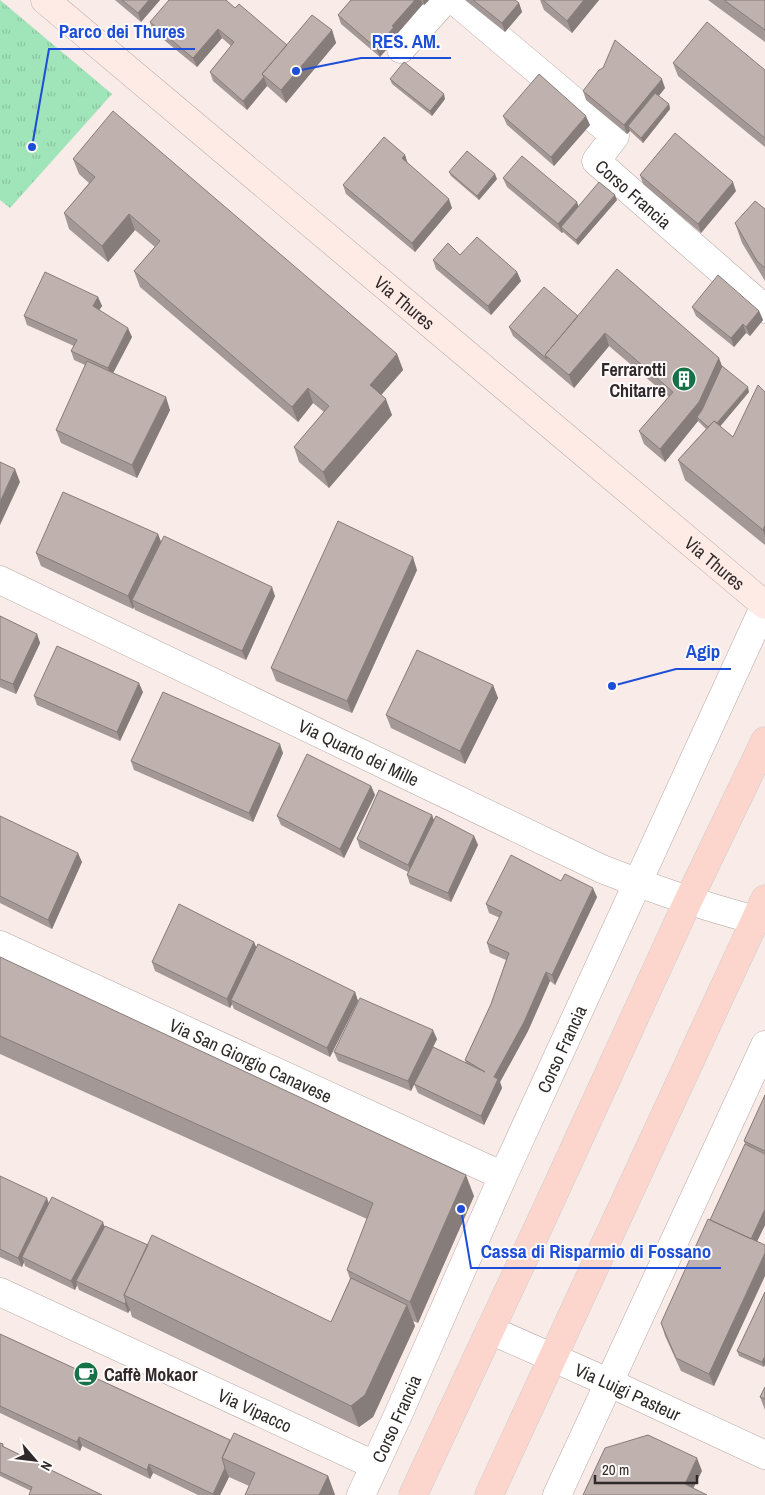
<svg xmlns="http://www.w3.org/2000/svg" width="765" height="1495" viewBox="0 0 765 1495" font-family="'Archivo Narrow',sans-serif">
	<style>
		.grass { fill: url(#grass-tufts) }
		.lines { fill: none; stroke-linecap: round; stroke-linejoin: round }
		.street-casing { stroke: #b6a9a6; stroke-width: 29 }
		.secondary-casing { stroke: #b6a9a6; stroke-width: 29 }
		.primary-casing { stroke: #cdcccc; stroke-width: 29 }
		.street { stroke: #fff; stroke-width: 28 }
		.secondary { stroke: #feebe6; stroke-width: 28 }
		.primary { stroke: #fcd6cd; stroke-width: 28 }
		.wall { fill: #a49896 }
		.shaded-wall { fill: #867c7a }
		.building { fill: #bfb1ae; stroke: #867c7a }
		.labels { text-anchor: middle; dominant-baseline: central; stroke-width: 4; stroke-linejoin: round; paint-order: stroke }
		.street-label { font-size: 18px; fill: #2f2a29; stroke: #fefbfa }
		.poi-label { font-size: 18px; font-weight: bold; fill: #2f2a29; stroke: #fefbfa; text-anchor: end }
		.leader { fill: none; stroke: #1d4ed8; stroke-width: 2 }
		.callout-dot { fill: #1d4ed8; stroke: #fefbfa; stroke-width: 2 }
		.callout-label { font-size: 19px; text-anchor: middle; font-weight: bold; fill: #1d4ed8; stroke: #fefbfa; stroke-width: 4; stroke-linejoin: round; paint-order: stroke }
	</style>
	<defs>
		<pattern id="grass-tufts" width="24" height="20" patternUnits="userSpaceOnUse" patternTransform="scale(1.25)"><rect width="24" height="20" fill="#a0e4ba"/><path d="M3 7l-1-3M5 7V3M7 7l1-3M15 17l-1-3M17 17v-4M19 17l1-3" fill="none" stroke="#8ac4a0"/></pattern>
	</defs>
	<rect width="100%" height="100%" fill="#f9ebe7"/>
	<!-- grass -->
	<path class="grass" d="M0,0L112,94L10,208L0,200Z"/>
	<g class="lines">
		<defs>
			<g id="street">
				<path id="s1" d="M454,0L615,136L596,161L765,309"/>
				<path d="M401,49L445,0"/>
				<path id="s2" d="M0,580L602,869C652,889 703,906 755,920L765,919"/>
				<path id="s3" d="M0,945L503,1176"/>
				<path id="s4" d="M0,1292L374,1465"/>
				<path id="s5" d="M490,1330L610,1383L765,1455"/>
				<path id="s6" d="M361,1495L398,1415L503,1176L765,605"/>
				<path d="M557,1495L765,1045"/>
			</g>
			<g id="secondary">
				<path id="s7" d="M45,0L765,605"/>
			</g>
			<path id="primary" d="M413,1495L543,1217L688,901L765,741
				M489,1495L765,899"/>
		</defs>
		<!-- street casing -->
		<use href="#street" class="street-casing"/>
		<!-- secondary casing -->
		<use href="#secondary" class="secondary-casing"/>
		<!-- primary casing -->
		<use href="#primary" class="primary-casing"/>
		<!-- street -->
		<use href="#street" class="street"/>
		<!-- secondary -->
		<use href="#secondary" class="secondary"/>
		<!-- primary -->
		<use href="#primary" class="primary"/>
	</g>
	<!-- wall -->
	<path class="wall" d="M115,0H160L141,22Z
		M351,0H429L424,5L423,4L397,34L398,36L380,57L341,24L338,15Z
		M465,0H515L519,3L522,12L505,32Z
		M540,0H599L572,33L544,10Z
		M708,0H765V42Z
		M235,8L287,45L332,30L336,43L286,103L267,86L247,110L213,81L210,72L231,46L222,38L197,67L153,31L150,22Z
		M673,63L765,70V147L678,76Z
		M390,79L445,99L432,116L392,84Z
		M665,88L659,96L669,104L670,109L643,143L630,131L627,134L586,100L583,91Z
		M503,116L590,125L554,166L507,125Z
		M405,155L407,163L452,208L415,252L346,194L343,185Z
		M73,159L397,354L403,370L381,395L392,415L329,488L299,462L294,447L324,412L313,403L298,422L140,287L134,271L155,247L135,230L108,262L69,229L64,213L89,183L79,174Z
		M449,172L497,179L479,200L451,176Z
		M640,175L736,191L701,233L643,184Z
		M503,178L579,207L617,200L578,245L563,232L562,233L507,187Z
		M765,209V281L742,243L735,223Z
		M460,255L517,272L521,281L491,315L436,269L433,260Z
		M98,297L102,306L99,310L132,337L113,373L170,410L137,478L61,443L56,430L85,365L74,360L71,351L74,346L27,325L24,316Z
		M692,307L759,311L763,320L750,336L746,333L734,347L696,316Z
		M578,316L722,366L749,392L720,426L733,437L765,392V545L685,480L678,460L706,429L698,421L665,462L644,444L639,431L669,397L609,346L574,388L513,336L509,327Z
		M158,534L161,542L275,596L246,660L135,610L134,607L133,609L41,566L36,553Z
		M417,570L352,713L276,681L271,668Z
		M0,616L37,634L40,643L16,694L0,687Z
		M493,685L498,698L465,764L391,728L386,715Z
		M143,692L120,741L37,705L34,696Z
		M283,753L253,822L134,770L131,761Z
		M371,786L375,795L344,858L281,825L277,816Z
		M432,815L434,820L474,836L478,845L451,902L410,884L407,875L408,872L360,848L357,839Z
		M0,816L82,862L52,929L0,903Z
		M561,881L597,897L555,985L550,981L528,1031L500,1082L502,1088L484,1125L418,1093L414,1084L411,1091L338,1061L334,1052L437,1039L433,1047L466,1063L465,1060L491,1004L506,960L490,953L487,943L500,918L489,913L486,904Z
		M254,942L256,948L355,992L358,1001L330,1057L234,1009L232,1004L230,1008L155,971L152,962Z
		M0,957L474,1196L418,1323L413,1321L415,1326L373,1417L359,1427L132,1317L130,1310L128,1313L79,1290L77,1285L75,1290L25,1266L24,1262L22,1267L0,1257V1176L49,1203L105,1227L331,1322L350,1279L347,1270L367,1219L0,1054Z
		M765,1095V1225L757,1241L714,1386L681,1371L665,1336L661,1323L710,1220L745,1144L744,1141Z
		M765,1292L764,1367L739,1356L737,1351Z
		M0,1334L230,1440L328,1476L335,1495H245L249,1486L229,1477L220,1495H198L153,1473L150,1479L82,1446L80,1451L0,1413Z
		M765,1387V1410L760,1397Z
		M0,1443L3,1444L4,1447L102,1495L31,1491L0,1476Z"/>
	<!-- shaded-wall -->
	<path class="shaded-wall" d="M149,0H160L141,22L138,13Z
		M415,0H421L423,4L397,34L398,36L380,57L376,48L392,26Z
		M423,0H429L424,5Z
		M584,0H599L572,33L567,21Z
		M519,3L522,12L505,32L502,23Z
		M218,29L222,38L197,67L193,58Z
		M332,30L336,43L286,103L281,90Z
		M264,77L267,86L247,110L243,101Z
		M662,79L665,88L631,129L628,126L630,131L627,134L624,125Z
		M444,94L445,99L432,116L430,111Z
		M669,104L670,109L643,143L641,138Z
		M586,116L590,125L554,166L551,157Z
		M405,155L408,164L402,158Z
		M495,174L497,179L479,200L477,196Z
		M733,182L736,191L701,233L698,224Z
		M615,195L617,200L578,245L576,240Z
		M449,199L452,208L415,252L412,243Z
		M577,202L580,211L561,227L563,232L562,233L558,224Z
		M129,214L135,230L108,262L102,246Z
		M517,272L521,281L491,315L488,306Z
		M98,297L102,306L96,315L93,306Z
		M759,311L763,320L750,336L746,327Z
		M743,324L746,333L734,347L731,338Z
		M128,328L132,337L111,377L108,368Z
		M605,333L609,346L574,388L569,375Z
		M397,354L403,370L376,401L370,385Z
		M719,358L724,371L704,415L697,417L698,421L665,462L660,449Z
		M748,387L749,392L713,435L711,430Z
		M308,388L313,403L298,422L292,407Z
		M166,397L170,410L137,478L132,465Z
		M386,399L392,415L329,488L323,472Z
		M15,469L20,482L0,525V502Z
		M765,525V536L763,530Z
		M158,534L163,547L132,600L134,607L133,609L128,596Z
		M413,557L417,570L352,713L347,701Z
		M272,587L275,596L246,660L242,651Z
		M37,634L40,643L16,694L13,684Z
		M139,683L143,692L120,741L117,732Z
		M493,685L498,698L465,764L460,751Z
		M280,744L283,753L253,822L249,813Z
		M371,786L375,795L344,858L340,849Z
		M432,815L435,824L412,874L408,865Z
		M474,836L478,845L451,902L448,893Z
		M78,853L82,862L52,929L48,920Z
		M593,888L597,897L555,985L552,975Z
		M254,942L258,951L231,1000L232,1004L230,1008L227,999Z
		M546,972L550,981L528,1031L500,1082L502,1088L484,1125L481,1116L494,1077Z
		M355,992L358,1001L330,1057L327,1048Z
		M433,1030L437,1039L411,1091L408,1081Z
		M466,1175L474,1196L418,1323L410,1302Z
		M47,1198L50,1207L22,1257L24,1262L22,1267L18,1258Z
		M765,1209V1225L753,1250L750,1241Z
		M103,1222L106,1231L76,1281L77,1285L75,1290L71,1281Z
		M765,1253V1276L714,1386L709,1374Z
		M126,1301L130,1310L128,1313L125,1304Z
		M407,1305L415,1326L373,1417L359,1427L351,1406Z
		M765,1356V1365L764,1367L762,1362Z
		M79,1437L82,1446L80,1451L77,1442Z
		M697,1458L702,1471L690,1495L685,1484Z
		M149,1464L153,1473L150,1479L147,1470Z
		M225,1468L229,1477L220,1495H213Z
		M328,1476L335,1495H319Z"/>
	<!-- building -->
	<path class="building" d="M122,0H149L138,13Z
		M169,0H226L235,8L239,4L287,45L262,74L264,77L243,101L210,72L234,42L218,29L193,58L150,22Z
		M351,0H415L392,26L394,27L376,48L338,15Z
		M473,0H515L519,3L502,23Z
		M543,0H584L567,21Z
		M724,0H765V30Z
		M312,15L332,30L281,90L262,74Z
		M707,22L765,70V138L673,63Z
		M615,40L662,79L624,125L583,91L599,70L603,68Z
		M404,62L444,94L430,111L390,79Z
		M539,74L586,116L551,157L503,116Z
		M655,93L669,104L641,138L628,126Z
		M113,111L397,354L370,385L386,399L323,472L294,447L329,406L308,388L292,407L134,271L160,241L129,214L102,246L64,213L95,177L73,159Z
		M675,133L733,182L698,224L640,175Z
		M384,137L405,155L402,158L449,199L412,243L343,185Z
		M467,151L495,174L477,196L449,172Z
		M522,156L577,202L558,224L503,178Z
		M599,182L615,195L576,240L561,227Z
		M755,201L765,209V268L757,261L735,223Z
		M477,237L517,272L488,306L433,260L448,243L460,255Z
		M617,269L719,358L699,402L660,449L639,431L673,392L605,333L569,375L545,355Z
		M45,272L98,297L93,306L128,328L108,368L71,351L77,340L24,316Z
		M718,275L759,311L746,327L743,324L731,338L692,307Z
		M544,287L578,316L545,355L547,359L509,327Z
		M87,361L166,397L132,465L56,430Z
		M722,366L748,387L717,423L714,421L708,427L697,417L702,410Z
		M758,385L765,392V525L763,530L678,460L714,421L733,437Z
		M0,462L15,469L0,502Z
		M63,492L158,534L128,596L36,553Z
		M338,521L413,557L347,701L271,668Z
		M164,536L272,587L242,651L132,600Z
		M0,616L37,634L13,684L0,679Z
		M57,646L139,683L117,732L34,696Z
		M417,650L493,685L460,751L386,715Z
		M163,692L280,744L249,813L131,761Z
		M307,754L371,786L340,849L277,816Z
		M379,790L432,815L408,865L357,839Z
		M0,816L78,853L48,920L0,896Z
		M436,816L474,836L448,893L407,875Z
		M511,855L561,881L565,874L593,888L552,975L546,972L524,1022L494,1077L498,1079L481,1116L414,1084L433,1047L485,1072L465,1060L491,1004L509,953L487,943L502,912L486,904Z
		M179,904L254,942L227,999L152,962Z
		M258,944L355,992L327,1048L231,1000Z
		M0,957L466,1175L410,1302L347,1270L373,1203L0,1036Z
		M360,998L433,1030L408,1081L334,1052Z
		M765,1095V1151L744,1141Z
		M745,1144L765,1154V1209L751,1239L710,1220Z
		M0,1176L47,1198L18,1258L0,1249Z
		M52,1197L103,1222L71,1281L22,1257Z
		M708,1219L765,1245V1253L709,1374L676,1358L661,1323Z
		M105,1226L148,1245L124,1295L126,1301L125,1304L76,1281Z
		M152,1235L331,1322L351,1278L407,1305L365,1395L351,1406L124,1295Z
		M765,1292V1356L762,1362L737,1351Z
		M0,1334L230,1440L222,1458L225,1468L213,1494L149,1464L147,1470L79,1437L77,1442L0,1406Z
		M765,1387V1399L760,1397Z
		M234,1433L328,1476L319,1495H245L255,1473L222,1458Z
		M648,1435L697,1458L685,1484L707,1495H583L605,1448Z
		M0,1443L3,1444L2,1446L102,1495H29L32,1487L0,1472Z"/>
	<!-- icons -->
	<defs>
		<symbol id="building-disc" viewBox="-11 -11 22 22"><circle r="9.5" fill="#157146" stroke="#fefbfa"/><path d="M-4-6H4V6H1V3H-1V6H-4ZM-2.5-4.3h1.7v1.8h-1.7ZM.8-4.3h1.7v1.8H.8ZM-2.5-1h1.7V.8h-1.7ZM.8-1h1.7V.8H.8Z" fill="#fff"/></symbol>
		<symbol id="cafe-disc" viewBox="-11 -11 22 22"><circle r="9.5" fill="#157146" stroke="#fefbfa"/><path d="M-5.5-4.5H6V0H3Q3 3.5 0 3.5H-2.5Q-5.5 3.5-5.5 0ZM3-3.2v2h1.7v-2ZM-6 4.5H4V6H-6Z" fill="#fff"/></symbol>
	</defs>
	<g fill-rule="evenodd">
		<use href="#building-disc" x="670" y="365" width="28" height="28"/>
		<use href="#cafe-disc" x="72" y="1360" width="28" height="28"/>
	</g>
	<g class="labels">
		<!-- street labels -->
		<g class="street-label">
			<text stroke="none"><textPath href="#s1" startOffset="292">Corso Francia</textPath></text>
			<text stroke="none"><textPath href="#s7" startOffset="470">Via Thures</textPath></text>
			<text stroke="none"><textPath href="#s7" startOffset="875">Via Thures</textPath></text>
			<text stroke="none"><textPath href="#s2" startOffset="398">Via Quarto dei Mille</textPath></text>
			<text stroke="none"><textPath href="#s6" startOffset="489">Corso Francia</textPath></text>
			<text stroke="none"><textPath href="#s3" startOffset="276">Via San Giorgio Canavese</textPath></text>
			<text stroke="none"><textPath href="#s5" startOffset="151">Via Luigi Pasteur</textPath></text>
			<text stroke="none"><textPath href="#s4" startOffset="281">Via Vipacco</textPath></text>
			<text stroke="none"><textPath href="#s6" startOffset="84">Corso Francia</textPath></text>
		</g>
		<!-- poi labels -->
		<g class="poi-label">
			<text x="666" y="369">Ferrarotti<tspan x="666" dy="21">Chitarre</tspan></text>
			<text x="104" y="1374" text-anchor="start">Caffè Mokaor</text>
		</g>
	</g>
	<!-- callouts -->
	<path class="leader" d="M32 147L49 49H195M296 71L361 58H451M612 686L676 669H731M461 1209L471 1268H721"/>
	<g class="callout-dot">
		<circle cx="32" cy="147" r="5"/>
		<circle cx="296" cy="71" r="5"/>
		<circle cx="612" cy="686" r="5"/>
		<circle cx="461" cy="1209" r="5"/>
	</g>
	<g class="callout-label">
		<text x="122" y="38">Parco dei Thures</text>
		<text x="406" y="48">RES. AM.</text>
		<text x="703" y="658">Agip</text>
		<text x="596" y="1258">Cassa di Risparmio di Fossano</text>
	</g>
	<!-- north arrow -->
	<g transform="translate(35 1460) rotate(118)" stroke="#fefbfa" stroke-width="4" paint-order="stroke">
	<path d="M0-4L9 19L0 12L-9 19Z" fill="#2f2a29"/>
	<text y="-8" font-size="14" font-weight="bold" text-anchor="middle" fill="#2f2a29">N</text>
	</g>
	<!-- scale -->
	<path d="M595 1475v8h102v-8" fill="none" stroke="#2f2a29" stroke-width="2.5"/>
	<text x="602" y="1475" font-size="15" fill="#2f2a29" stroke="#fefbfa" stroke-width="4" paint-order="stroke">20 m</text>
</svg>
